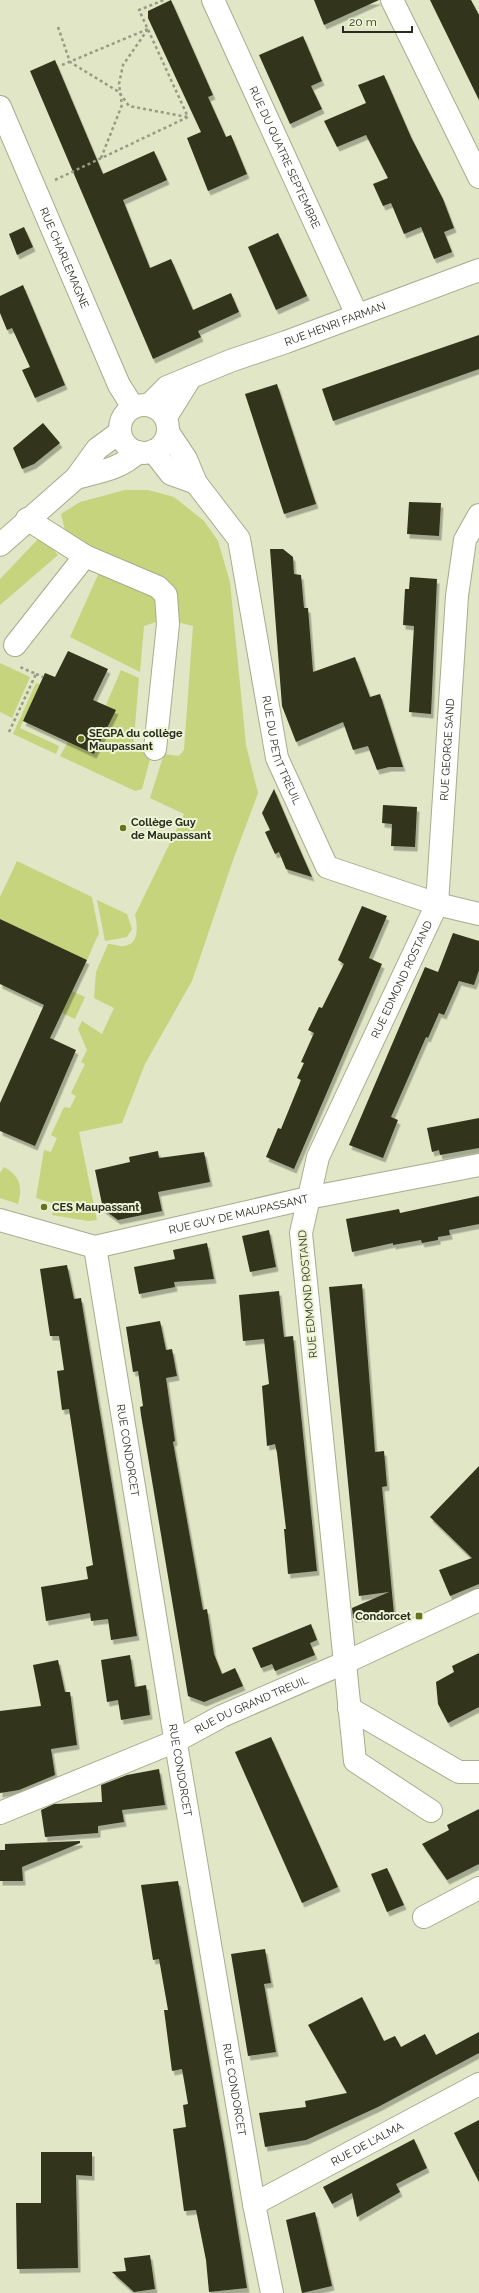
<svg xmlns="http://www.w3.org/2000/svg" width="479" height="2293" viewBox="0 0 479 2293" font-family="Raleway,sans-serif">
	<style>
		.green { fill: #c5d47d }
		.building { fill: #30351a; filter: url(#shadow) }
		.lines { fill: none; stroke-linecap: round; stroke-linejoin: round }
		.minor-casing { stroke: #a6ac8d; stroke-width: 24 }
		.path { stroke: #979b83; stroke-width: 2.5; stroke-dasharray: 3 3; stroke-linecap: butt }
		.minor { stroke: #fff; stroke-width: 22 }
		.poi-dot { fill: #67721c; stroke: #edf4d3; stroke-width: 1.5 }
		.labels { text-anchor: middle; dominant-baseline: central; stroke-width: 4; stroke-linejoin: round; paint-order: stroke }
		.street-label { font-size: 11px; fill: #2a2c20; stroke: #edf4d3 }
		.poi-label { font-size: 11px; font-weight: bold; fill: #2a2c20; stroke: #edf4d3; text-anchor: start }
	</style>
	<defs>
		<filter id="shadow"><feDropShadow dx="2.5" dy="4.5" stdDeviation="0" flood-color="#0004"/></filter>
	</defs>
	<rect width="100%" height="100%" fill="#e0e6c6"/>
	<!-- green -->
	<path class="green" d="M125,490H148L174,497L204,521L218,541L230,582L246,745L258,793L232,863L192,981L145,1064L122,1123L79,1132L97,1220L88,1221L52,1215L55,1204L36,1198L44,1150L51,1152L57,1138L51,1135L64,1107L70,1108L76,1096L71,1093L85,1064L81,1062L87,1050L78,1029L82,1021L102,1034L114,1008L94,998L96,972L108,944C114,944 119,947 124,946C139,945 138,926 135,915L184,814L150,798L164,754L179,756L184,750L193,626L177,622L164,580L66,534L61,514L80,502Z
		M41,536L58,555L0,605V579Z
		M101,572L156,598L159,621L144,626L140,672L70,637L98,575Z
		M0,663L30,677L12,718L0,712Z
		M121,670L139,678L133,750L152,752L142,789L135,791L60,756L68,742L94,754L115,710L106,705Z
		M36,683L40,684L20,728L59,746L56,754L13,734Z
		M17,861L92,897L99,933L87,960L0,919V897Z
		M97,900L127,914L132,929L127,937L105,941Z
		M72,991L85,997L75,1019L62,1013Z
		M4,1167C20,1176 23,1187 18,1204L0,1198V1173Z"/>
	<!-- building -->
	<path class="building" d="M171,0L213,95L208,97L226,137L231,135L247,174L208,191L187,138L201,132L148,18V11Z
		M314,0H379L324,25Z
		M430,0H471L479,15V100Z
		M303,36L322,81L311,86L322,109L290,124L259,55Z
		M55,60L103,174L154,151L167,180L123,200L150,268L171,259L193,310L231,293L239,312L198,331L201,337L153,359L30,71Z
		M384,75L411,137L443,199L454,228L444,232L452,252L434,259L421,227L404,234L391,203L383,206L373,184L388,178L366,135L337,147L324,121L366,103L358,85Z
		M24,227L33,247L17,255L9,234Z
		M278,233L307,296L276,310L248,247Z
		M23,285L65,385L35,398L22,370L30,367L12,328L7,330L0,313V296Z
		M479,335V369L333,421L322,389Z
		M277,384L316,504L284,514L245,394Z
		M43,423L60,443L34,464L22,469L13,448Z
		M409,502L441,503L439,536L407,534Z
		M270,549H283L293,557L294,574L301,575L304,608H308L313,672L355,657L370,697L380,694L403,767H389L377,770L368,746L353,750L343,722L296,742L282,706Z
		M410,577L437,579L431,714L409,712L414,626L403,625L405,589H409Z
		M68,651L108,669L93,700L116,710L94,754L23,721L45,673L55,677Z
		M274,789L297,843L312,877L286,869L279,852L275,854L265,832L270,830L262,813Z
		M383,805L417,807L415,847L391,846L392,824L382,823Z
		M362,906L387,916L369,958L382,964L294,1169L266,1157L278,1128L281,1129L301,1080L297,1078L304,1063L301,1062L314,1033L308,1030L319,1007L322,1008L344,964L338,960Z
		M0,919L87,960L50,1038L76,1050L35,1146L0,1131V1103L44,1005L0,984Z
		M453,933L479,941V970L474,985L459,981L444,1015L439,1013L428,1038L426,1037L391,1117L398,1120L383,1158L349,1145L425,967L438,972Z
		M479,1118V1148L440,1155L439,1150L432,1152L427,1128Z
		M158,1151L159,1158L204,1152L210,1182L158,1192L162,1211L118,1220L103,1209L95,1170L130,1162L129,1157Z
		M479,1196V1224L449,1230L450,1235L438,1237V1240L422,1243L421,1240L393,1245V1243L352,1252L346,1219L399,1209L400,1213Z
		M269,1230L276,1267L250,1272L242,1236Z
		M207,1243L214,1279L174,1282L175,1287L139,1294L134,1267L175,1259L173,1250Z
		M67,1265L74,1299L81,1298L137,1636L111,1640L108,1619L91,1621L90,1613L46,1621L41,1587L88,1579L86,1567L93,1565L69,1409L62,1410L57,1371L64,1370L59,1336H50L40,1269Z
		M362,1284L375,1452L384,1451L387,1486L382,1487L394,1614L353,1618L352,1608L389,1592L359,1596L329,1287Z
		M279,1291L284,1337L293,1336L317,1571L288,1574L284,1529H286L277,1453L275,1444L267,1446L262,1386L269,1384L264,1339L243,1341L239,1295Z
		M160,1321L166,1350L172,1349L177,1376L166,1378L175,1441L173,1442L203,1610L207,1609L214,1654L222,1674L235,1668L243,1686L204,1702L188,1696L141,1415L140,1407L143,1406L138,1371L133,1372L126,1327Z
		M479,1466V1584L450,1596L439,1570L472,1558L430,1517Z
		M311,1624L317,1640L310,1643L315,1655L275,1671L272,1664L261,1668L252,1648Z
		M479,1653V1707L448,1723L438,1704L436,1682L454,1672L452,1666Z
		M130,1655L135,1687L146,1685L150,1715L121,1720L118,1700L107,1702L101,1660Z
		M58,1660L65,1692H70L77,1745L51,1749L55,1775L19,1790L0,1793V1711L41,1706L33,1665Z
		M271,1737L338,1887L302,1903L235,1752Z
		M159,1769L165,1805L122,1810L124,1822L98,1826V1833L45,1837L41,1810L54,1804L102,1802L101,1785L127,1775Z
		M479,1809V1864L447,1880L422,1844L449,1830L447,1825Z
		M80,1841V1843L22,1867L23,1881H0V1850H5V1844Z
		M387,1868L404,1905L387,1912L371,1874Z
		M178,1881L225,2150L247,2288L209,2292L206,2260L196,2210L184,2211L173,2129L186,2127L183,2105L188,2104L182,2069L172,2071L164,2010H168L159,1959L153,1960L141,1885Z
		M265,1949L271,1983L264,1984L276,2052L248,2056L231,1954Z
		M362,1997L384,2041L395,2036L401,2047L425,2034L436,2055L479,2032V2053L378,2107L306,2140L265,2147L259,2113L306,2107L305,2101L347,2093L308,2025Z
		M479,2120V2182L454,2133Z
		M414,2139L427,2168L396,2184L400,2192L357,2217L352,2193L332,2204L323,2187Z
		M41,2152H92V2176L76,2175L78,2268L17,2269L16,2203H41Z
		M315,2212L332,2286L302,2293L286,2220Z
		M150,2255L155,2289L134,2292L112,2272L126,2271L124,2258Z"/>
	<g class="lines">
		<defs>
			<g id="minor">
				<path id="s1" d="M213,0L357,315"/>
				<path d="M392,0L479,177"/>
				<path id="s2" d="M0,107L119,385L133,407"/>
				<circle cx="144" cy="429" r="24"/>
				<path id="s3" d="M149,405L167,387L230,361L286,342L479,270"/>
				<path d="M166,417L191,377"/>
				<path id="s4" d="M168,432L186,459L196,483L239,539L277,758L327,867L437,904L479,914"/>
				<path d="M153,451L171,474L196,483"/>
				<path d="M76,478C98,472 121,469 138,452"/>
				<path d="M27,519L85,556L158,587L166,595L168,624L155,749"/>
				<path d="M0,545L76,478L97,449L120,432"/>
				<path d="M15,645L85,556"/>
				<path id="s5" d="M0,1220L95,1247L308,1198L479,1165"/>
				<path id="s6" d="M95,1247L173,1726L254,2204L272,2293"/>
				<path d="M349,1708L459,1772H479"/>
				<path id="s7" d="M431,1811L355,1761L301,1233L318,1157L437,904L457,596L465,540L479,515"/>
				<path id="s8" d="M0,1813L176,1741L222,1716L344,1663L479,1600"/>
				<path d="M424,1917L479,1888"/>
				<path id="s9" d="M254,2204L479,2084"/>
			</g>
		</defs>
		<!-- minor casing -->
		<use href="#minor" class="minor-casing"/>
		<!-- path -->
		<path class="path" d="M58,27L70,62L119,92L129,106L187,117
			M62,65L148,29
			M101,158L122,105L119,84L123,65L148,29
			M55,180L188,117L139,10L164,0
			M36,674L43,677
			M9,732L36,674L20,667"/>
		<!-- minor -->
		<use href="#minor" class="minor"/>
	</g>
	<!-- markers -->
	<g class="poi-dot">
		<circle cx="81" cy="739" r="4"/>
		<circle cx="123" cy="828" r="4"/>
		<circle cx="44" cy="1207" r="4"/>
		<rect x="415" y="1612" width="8" height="8" rx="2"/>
	</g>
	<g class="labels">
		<!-- street labels -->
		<g class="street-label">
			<text stroke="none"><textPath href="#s1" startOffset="173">RUE DU QUATRE SEPTEMBRE</textPath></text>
			<text stroke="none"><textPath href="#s2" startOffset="164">RUE CHARLEMAGNE</textPath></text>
			<text stroke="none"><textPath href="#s3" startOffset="205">RUE HENRI FARMAN</textPath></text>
			<text stroke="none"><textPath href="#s4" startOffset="345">RUE DU PETIT TREUIL</textPath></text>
			<text stroke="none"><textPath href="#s7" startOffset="1134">RUE GEORGE SAND</textPath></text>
			<text stroke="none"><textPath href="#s7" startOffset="896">RUE EDMOND ROSTAND</textPath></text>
			<text stroke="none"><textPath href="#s5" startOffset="246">RUE GUY DE MAUPASSANT</textPath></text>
			<text transform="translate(308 1294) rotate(-95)">RUE EDMOND ROSTAND</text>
			<text stroke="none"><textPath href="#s6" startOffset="206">RUE CONDORCET</textPath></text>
			<text stroke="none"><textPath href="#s8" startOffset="274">RUE DU GRAND TREUIL</textPath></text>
			<text stroke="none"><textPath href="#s6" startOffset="530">RUE CONDORCET</textPath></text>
			<text stroke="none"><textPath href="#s6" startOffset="854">RUE CONDORCET</textPath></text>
			<text stroke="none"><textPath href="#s9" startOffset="128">RUE DE L'ALMA</textPath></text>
		</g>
		<!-- poi labels -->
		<g class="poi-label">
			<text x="89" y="733">SEGPA du collège<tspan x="89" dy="13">Maupassant</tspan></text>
			<text x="131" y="822">Collège Guy<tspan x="131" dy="13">de Maupassant</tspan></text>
			<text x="52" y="1207">CES Maupassant</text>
			<text x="411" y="1616" text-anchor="end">Condorcet</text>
		</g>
	</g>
	<!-- scale -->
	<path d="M343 26v6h69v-6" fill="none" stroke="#2a2c20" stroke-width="2"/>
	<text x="349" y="26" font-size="12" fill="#2a2c20" stroke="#edf4d3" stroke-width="3" paint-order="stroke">20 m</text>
</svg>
